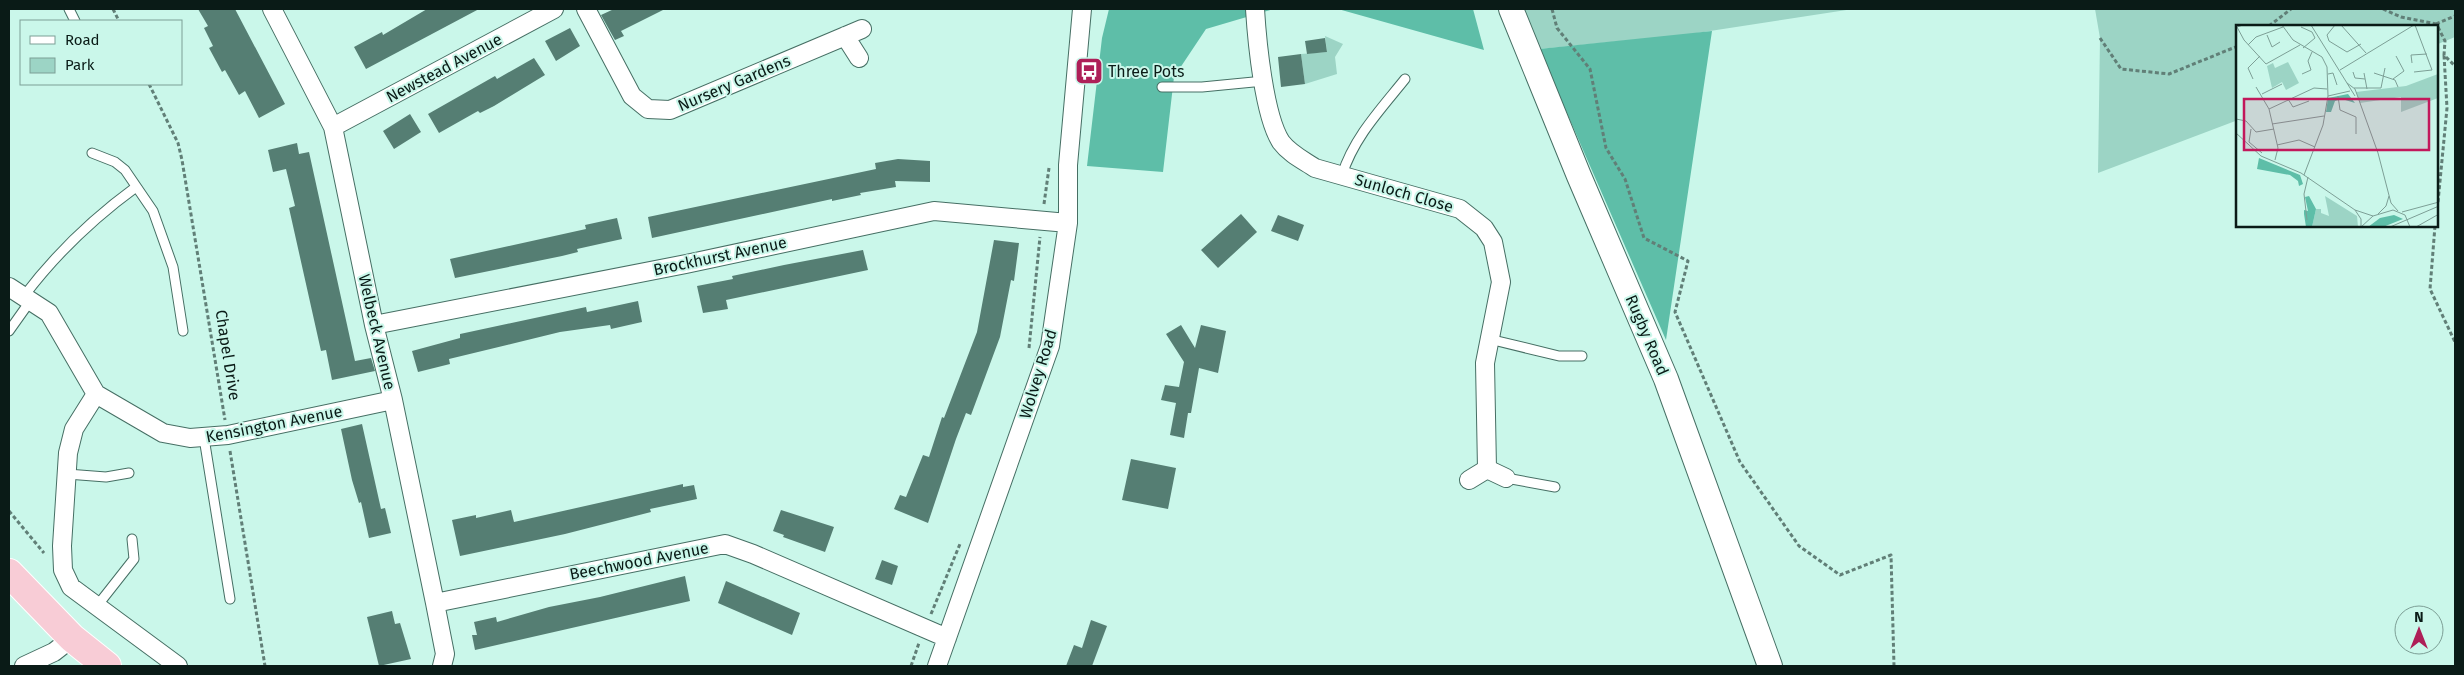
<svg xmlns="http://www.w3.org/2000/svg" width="2464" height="675" viewBox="0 0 2464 675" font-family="'Fira Sans',sans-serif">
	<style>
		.green { fill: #9cd4c5 }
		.forest { fill: #5ebea8 }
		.building { fill: #557e73 }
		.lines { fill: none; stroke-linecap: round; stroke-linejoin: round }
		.service-casing { stroke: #466f64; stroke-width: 11 }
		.minor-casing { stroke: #466f64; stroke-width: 20 }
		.secondary-casing { stroke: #466f64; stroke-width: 26 }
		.trunk-casing { stroke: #fff; stroke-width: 30 }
		.path { stroke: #617f77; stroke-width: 3; stroke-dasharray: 4 2.5; stroke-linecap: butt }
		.service { stroke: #fff; stroke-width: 9 }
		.minor { stroke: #fff; stroke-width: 18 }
		.secondary { stroke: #fff; stroke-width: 24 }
		.trunk { stroke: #f8ccd6; stroke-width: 28 }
		.labels { text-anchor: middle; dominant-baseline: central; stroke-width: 4; stroke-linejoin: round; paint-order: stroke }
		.street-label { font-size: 16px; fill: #0a1b17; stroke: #caf7ea }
		.poi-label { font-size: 16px; fill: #0a1b17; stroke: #caf7ea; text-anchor: start }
		.inset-road { fill: none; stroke: #7d9f96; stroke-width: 1 }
		.view { fill: #c2185b; fill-opacity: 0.15; stroke: #c2185b; stroke-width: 2.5 }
		.inset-edge { fill: none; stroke: #0a1b17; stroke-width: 2.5 }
	</style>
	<rect width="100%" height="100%" fill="#caf7ea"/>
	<!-- green -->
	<path class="green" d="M1524,9H1853L1684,35L1539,49Z
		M2095,9H2455V37L2438,44V26H2238V120L2098,173L2100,38Z
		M1325,36L1343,44L1335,57L1337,74L1305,84L1301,54L1327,52Z"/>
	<!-- forest -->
	<path class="forest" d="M1109,9H1274L1206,29L1174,77L1163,172L1087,166L1102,38Z
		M1338,9H1473L1484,50Z
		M1712,31L1666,340L1539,49Z"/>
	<!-- building -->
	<path class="building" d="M198,9H235L285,104L259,118L245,91L239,95L225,70L222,72L209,48L213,46L204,28L208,26Z
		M427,9H479L366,69L354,47L382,32L383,35Z
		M614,9H665L621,31L624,36L615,40L601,15Z
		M570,28L580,46L556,61L545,41Z
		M1325,38L1327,52L1307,54L1305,41Z
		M1301,54L1305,84L1281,87L1278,57Z
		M534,58L545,75L494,106L480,113L478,111L439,133L428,114L495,76L497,79Z
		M410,114L421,132L394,149L383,131Z
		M297,143L299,154L309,152L355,361L371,358L375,371L332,380L326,350L321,351L289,208L295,206L286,169L273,172L268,150Z
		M898,159L930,161V182L895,181L896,187L860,193L861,195L832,201V199L652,238L648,217L876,169L875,163Z
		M1241,214L1257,232L1218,268L1201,250Z
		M1278,215L1304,225L1298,241L1271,231Z
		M617,218L622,239L577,249L578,252L562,256L455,278L450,259L586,229L585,225Z
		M994,240L1019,243L1014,281L1011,280L1000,337L971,415L966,413L956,439L928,523L894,509L900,495L906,497L923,455L929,457L942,417L944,418L977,332Z
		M863,250L868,270L726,300L728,309L703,313L697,286L733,279L732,276L784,265Z
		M638,301L642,322L611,329L610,325L560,332L449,359L450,364L418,372L412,351L460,338V334L586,307L587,312Z
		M1181,325L1195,348L1201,325L1226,331L1218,373L1199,368L1191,413H1188L1184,438L1170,435L1176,403L1161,400L1165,385L1179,387L1184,362L1166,334Z
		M362,424L381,509L385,508L391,533L369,538L361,502L359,503L352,480L341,429Z
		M1131,459L1176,468L1168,509L1122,500Z
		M683,484V487L694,485L697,499L650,509L651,512L565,534L460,556L452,520L476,515V518L511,510L514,522Z
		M781,510L834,527L825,552L783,537L784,535L773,531Z
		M882,560L898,566L892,585L875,579Z
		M685,576L690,601L475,650L472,635H477L474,622L496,617L497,622L549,607L600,597Z
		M726,581L800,613L792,635L718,603Z
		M392,611L395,624L400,623L411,659L379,666L367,617Z
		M1091,620L1107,626L1092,666H1066L1074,645L1082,648Z"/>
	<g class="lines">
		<defs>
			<path id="service" d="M69,9L75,21
				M1162,87H1202L1264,81
				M92,153L115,162L125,170L153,211L173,267L183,331
				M1342,175C1354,137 1381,109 1405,79
				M24,296C55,255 95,217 136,187
				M9,331L31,300
				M1489,339L1559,356H1582
				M204,438L230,599
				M67,474L106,477L129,473
				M1506,478L1555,487
				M97,606L134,559L132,539"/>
			<path id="minor" d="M272,9L333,127L374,325L393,400L435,603L445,654L442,666
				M586,9L632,96L648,109L670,110L862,29
				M1255,9C1257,41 1264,116 1281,142C1290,154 1303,160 1315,168L1460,209L1484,228L1493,242L1501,282L1485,363L1487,469
				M845,36L859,58
				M333,127L554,9
				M9,287L49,313L96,394L163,433L190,438L228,435L393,400
				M374,325L686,264L934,211L1068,223
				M96,394L74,429L68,453L62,546L63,570L71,587L178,666
				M1469,480L1487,469L1506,478
				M435,603L725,544L753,554L947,638
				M24,666L54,652L72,638
				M937,666L1050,346L1068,223V165L1082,9"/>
			<path id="secondary" d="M1511,9L1579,176L1666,379L1770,666"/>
			<path id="trunk" d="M9,573L72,638L107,666"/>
		</defs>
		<!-- service casing -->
		<use href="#service" class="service-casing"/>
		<!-- minor casing -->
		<use href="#minor" class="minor-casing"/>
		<!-- secondary casing -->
		<use href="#secondary" class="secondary-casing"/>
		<!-- trunk casing -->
		<use href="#trunk" class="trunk-casing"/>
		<!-- path -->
		<path class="path" d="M113,9L119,21
			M1552,9L1557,28L1590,69L1606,148L1625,179L1644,238L1688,261L1675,312L1740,462L1799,546L1840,575L1891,555L1894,666
			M2383,9L2401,17L2436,24L2437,26
			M2436,24L2455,16
			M2269,26L2291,9
			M2438,27L2445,41L2444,55L2455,66
			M2100,38L2121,69L2169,74L2238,46
			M149,84L178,143L182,160L225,420
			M2438,202L2447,108L2444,55
			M1044,204L1049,168
			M2435,226L2430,289L2455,342
			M1029,348L1040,237
			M230,451L265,666
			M9,511L44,553
			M931,614L960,544
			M911,666L919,643"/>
		<!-- service -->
		<use href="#service" class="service"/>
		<!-- minor -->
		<use href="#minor" class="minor"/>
		<!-- secondary -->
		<use href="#secondary" class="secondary"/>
		<!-- trunk -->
		<use href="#trunk" class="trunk"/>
	</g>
	<!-- icons -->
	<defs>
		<symbol id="bus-square" viewBox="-11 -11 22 22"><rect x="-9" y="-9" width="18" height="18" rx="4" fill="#ae1f58" stroke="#caf7ea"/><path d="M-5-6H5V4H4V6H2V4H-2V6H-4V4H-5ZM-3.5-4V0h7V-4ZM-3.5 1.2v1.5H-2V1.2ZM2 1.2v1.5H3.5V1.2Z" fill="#fff"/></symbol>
	</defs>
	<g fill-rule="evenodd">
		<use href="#bus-square" x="1073" y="55" width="32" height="32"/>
	</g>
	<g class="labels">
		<!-- street labels -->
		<g class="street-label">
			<text transform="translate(444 68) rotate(-28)">Newstead Avenue</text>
			<text transform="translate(734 83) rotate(-23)">Nursery Gardens</text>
			<text transform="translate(1404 193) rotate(16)">Sunloch Close</text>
			<text transform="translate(720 256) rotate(-12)">Brockhurst Avenue</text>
			<text transform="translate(377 332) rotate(77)">Welbeck Avenue</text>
			<text transform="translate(1647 335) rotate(67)">Rugby Road</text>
			<text transform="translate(228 355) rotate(81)">Chapel Drive</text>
			<text transform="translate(1038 374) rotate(-73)">Wolvey Road</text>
			<text transform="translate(274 424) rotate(-11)">Kensington Avenue</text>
			<text transform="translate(639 561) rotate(-11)">Beechwood Avenue</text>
		</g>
		<!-- poi labels -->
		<g class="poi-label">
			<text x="1108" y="71">Three Pots</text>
		</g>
	</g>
	<!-- overview -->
	<g transform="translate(2236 25)">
		<rect width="202" height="202" fill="#caf7ea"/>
		<path d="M52,37L63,58L50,65L46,57L36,63L31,41L37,38L39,43ZM202,49V73L165,87V72L124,78L120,67L170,61ZM89,171L121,191L122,202H76L80,184H85V188L93,191Z" fill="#9cd4c5"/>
		<path d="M112,69L119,78L106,74L99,76L95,87H90L92,73ZM23,133L64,150L67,159L63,161L62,156L54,150L21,144ZM73,171L80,184L76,202H70L68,189V185L72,186L69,172ZM158,190L167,194L147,202H132L144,193Z" fill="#5ebea8"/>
		<path class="inset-road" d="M7,0L1,2L8,15L30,39L64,20M46,0L57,15L86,32L91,42L92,71L87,100L68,150M75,0L119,71M99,0L91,10L93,16L111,27L125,19M105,0L130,28M65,2L76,7L79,13L67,23M31,10L36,22L44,17M12,20L20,12L47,2M176,38L175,30L191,29M104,45L178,0M117,47L119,53L129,54M178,47L196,45L179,0M128,48L131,64M138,48L159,55L162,62M66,49L75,45L72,36L76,27M92,49L97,48L101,60M17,54L12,43L24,31M157,54L168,46L160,31M111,58L119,64L142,128L155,178L162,186M20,62L33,84L42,123L39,135M118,63H145L149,43M26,69L46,59M92,71L114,66M102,71L104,85L120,92V109M52,74L57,82L73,76M33,84L78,63L91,64M0,94L10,96L20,107L38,104M36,99L88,91M15,104L13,117L26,128M0,108L25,131L65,148L119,185L137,191M41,120L63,115L79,122M119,185L125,194V202M166,187L203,177M142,189L150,181L153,171M71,195L68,169L72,152M125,202L137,191L157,185L169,190L174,202M154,202L203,181M180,202L203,189"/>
		<path class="view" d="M8,74H193V125H8Z"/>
		<rect width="202" height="202" class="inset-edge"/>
	</g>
	<!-- border -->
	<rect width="2464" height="675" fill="none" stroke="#0a1b17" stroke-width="20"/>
	<!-- legend -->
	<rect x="20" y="20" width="162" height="65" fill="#caf7ea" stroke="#7d9f96"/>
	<rect x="30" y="36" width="25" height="8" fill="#ffffff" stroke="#7d9f96"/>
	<text x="65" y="45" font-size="15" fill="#0a1b17">Road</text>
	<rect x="30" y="58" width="25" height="15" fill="#9cd4c5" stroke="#7d9f96"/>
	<text x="65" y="70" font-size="15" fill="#0a1b17">Park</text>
	<!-- north arrow -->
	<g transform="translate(2419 630)"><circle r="24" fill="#caf7ea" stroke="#7d9f96"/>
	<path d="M0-4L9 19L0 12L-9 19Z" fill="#ae1f58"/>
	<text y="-8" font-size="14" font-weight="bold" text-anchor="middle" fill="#0a1b17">N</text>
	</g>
</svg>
